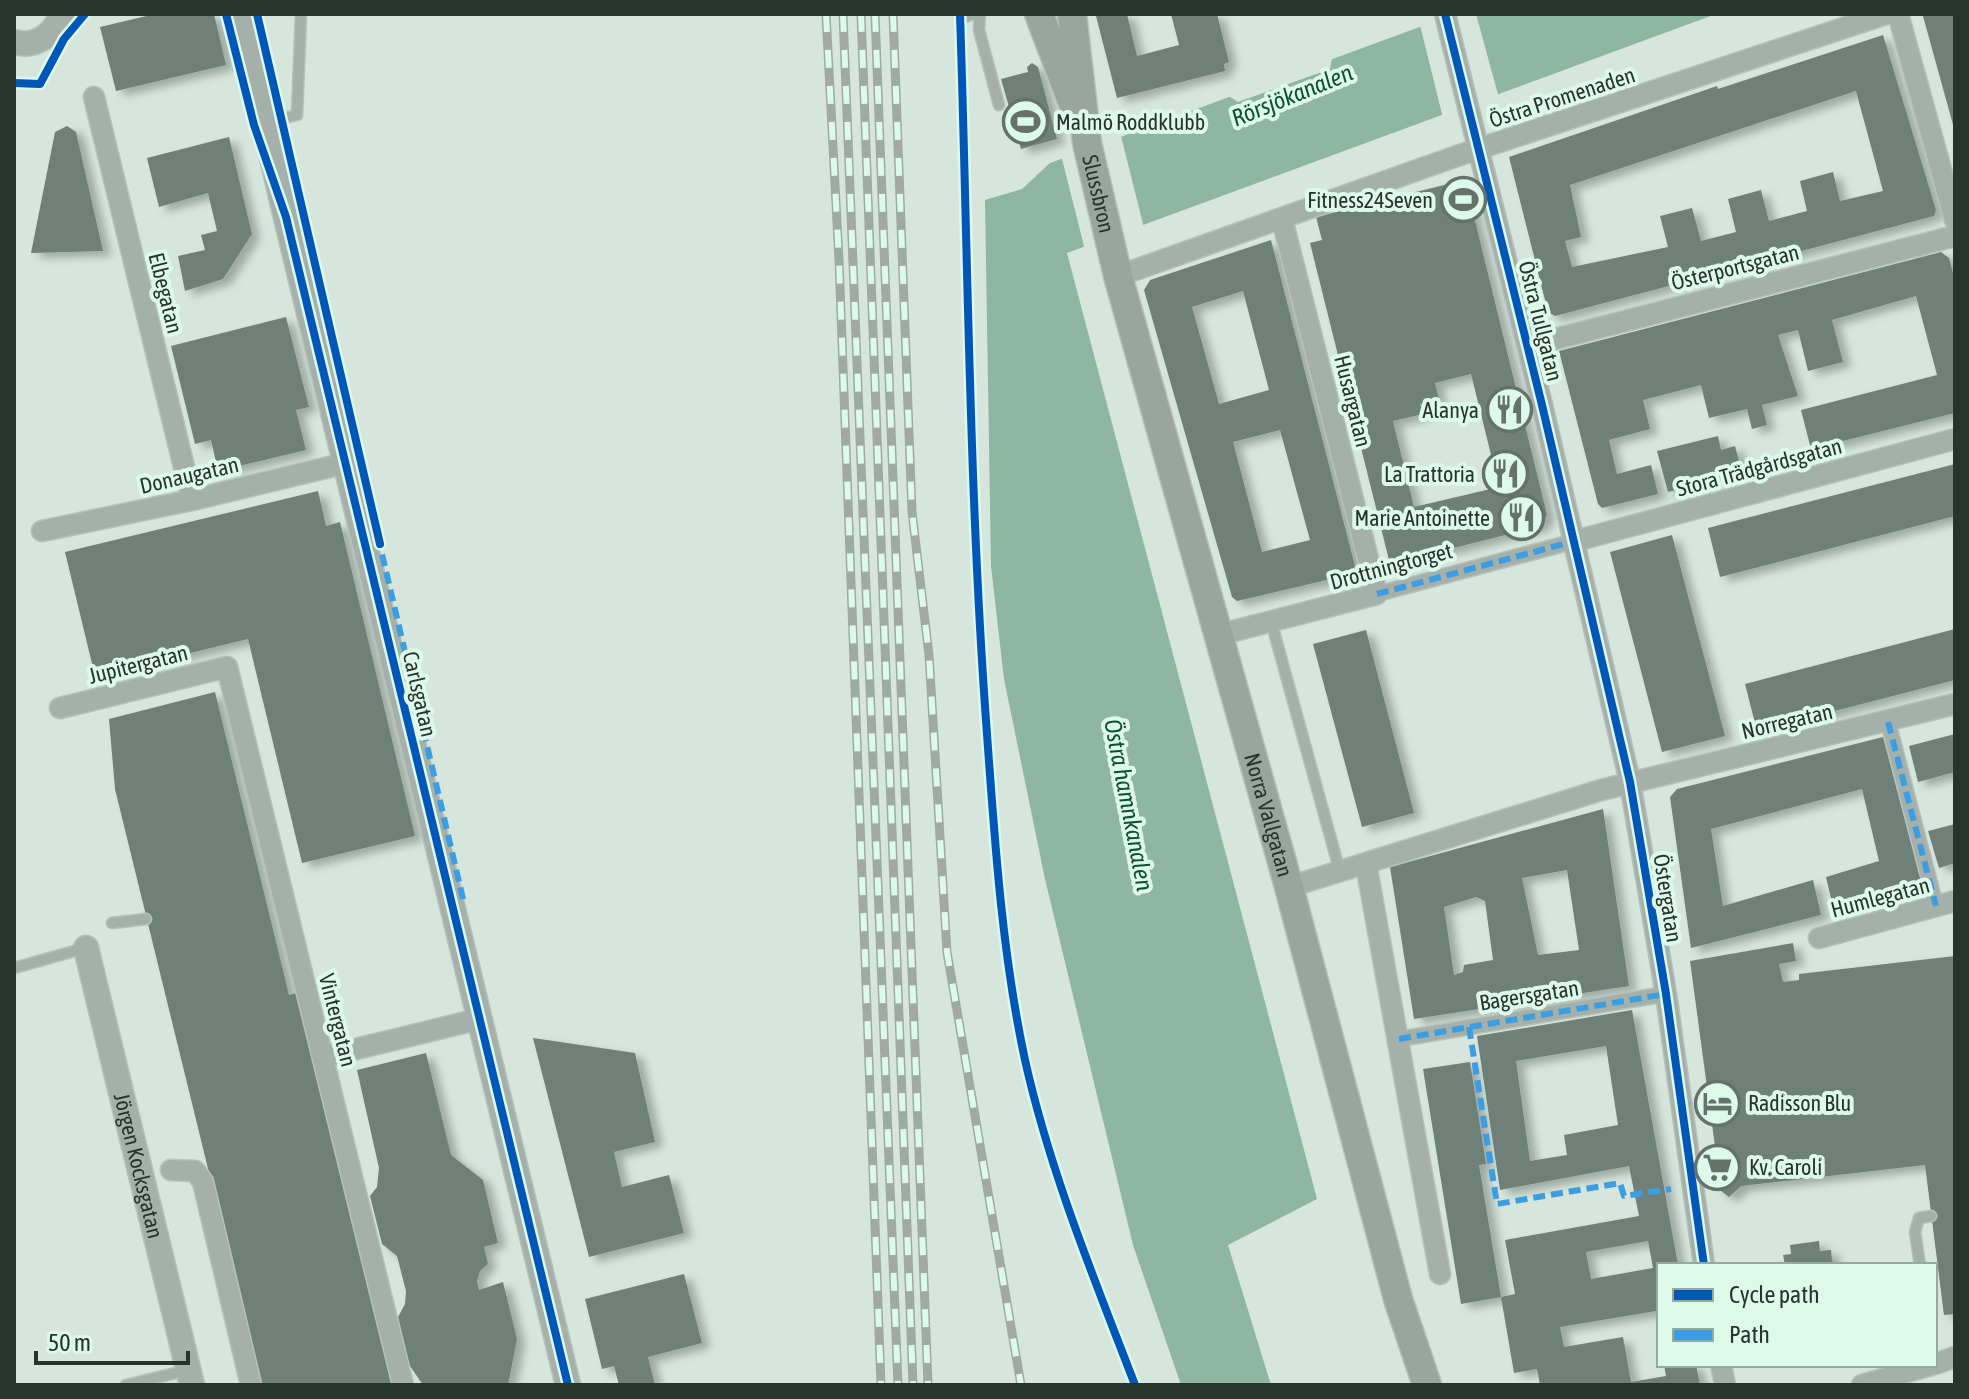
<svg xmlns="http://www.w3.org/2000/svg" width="1969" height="1399" viewBox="0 0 1969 1399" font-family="'Asap Condensed',sans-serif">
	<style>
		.water { fill: #8eb6a1 }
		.pier { fill: #d6e6dd }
		.building { fill: #6e8077; fill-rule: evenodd; filter: url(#shadow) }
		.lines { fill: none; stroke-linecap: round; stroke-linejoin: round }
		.service-casing { stroke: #b5c1ba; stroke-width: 13 }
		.pedestrian-casing { stroke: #b5c1ba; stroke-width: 17 }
		.minor-casing { stroke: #b5c1ba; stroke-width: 23 }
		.tertiary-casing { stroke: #b5c1ba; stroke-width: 27 }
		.secondary-casing { stroke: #b5c1ba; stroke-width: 31 }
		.service { stroke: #a6b0aa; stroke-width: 10 }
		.pedestrian { stroke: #a6b0aa; stroke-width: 14 }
		.minor { stroke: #a6b0aa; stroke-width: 20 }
		.tertiary { stroke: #a6b0aa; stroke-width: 24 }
		.secondary { stroke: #9aa59f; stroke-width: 28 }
		.rail-casing { stroke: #a0aaa3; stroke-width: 9 }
		.rail { stroke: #ddf9e9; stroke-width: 6; stroke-dasharray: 18; stroke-linecap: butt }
		.quiet { stroke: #3d9de1; stroke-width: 6; stroke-dasharray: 12 6; stroke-linecap: butt }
		.cycleway-casing { stroke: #ddf9e9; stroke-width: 13 }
		.cycleway { stroke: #0057b8; stroke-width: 8 }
		.labels { text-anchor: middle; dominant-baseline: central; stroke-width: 8; stroke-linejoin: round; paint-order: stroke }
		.street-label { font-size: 22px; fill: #28332d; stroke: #ddf9e9 }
		.poi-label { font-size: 22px; fill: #28332d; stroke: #ddf9e9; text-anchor: end }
		.water-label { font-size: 24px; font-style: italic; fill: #0f5035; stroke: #ddf9e9 }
	</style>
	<defs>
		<filter id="shadow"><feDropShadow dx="8" dy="5" stdDeviation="4" flood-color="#0004"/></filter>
	</defs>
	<rect width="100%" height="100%" fill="#d6e6dd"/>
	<!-- water -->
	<path class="water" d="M1455,14H1716L1067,253L1317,1199L1228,1245L1271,1385H1181L1133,1245L1045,879L1004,679L991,566L985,200L1022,189L1050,163Z"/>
	<!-- pier -->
	<path class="pier" d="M1450,14H1476L1499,98L1443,118L1420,25Z
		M1332,58L1330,69L1238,102L1227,95Z
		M1121,136L1144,228L1085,250L1061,155Z"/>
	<!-- building -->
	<path class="building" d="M155,14H214L226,65L116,91L100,27Z
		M1127,14L1137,56L1179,45L1171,14H1217L1229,62L1224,64L1225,71L1117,98L1096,16Z
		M1931,14H1955V132L1923,16Z
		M1883,35L1936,210L1934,216L1555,316L1548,312L1509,157L1717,86L1718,89ZM1856,91L1883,191L1840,201L1833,172L1800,181L1807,211L1769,221L1761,190L1728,199L1736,232L1701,241L1692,208L1660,216L1668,247L1572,267L1565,241L1581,237L1570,185Z
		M1032,63L1038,67L1057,139L1021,149L1001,79L1028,72L1027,67Z
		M67,126L76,132L103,251L31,253L55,132Z
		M229,137L252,234L223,279L185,291L178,256L205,250L201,235L217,231L208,193L159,207L147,158Z
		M1460,181L1464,197L1469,196L1547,515L1541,526L1390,564L1310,243L1322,240L1316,217ZM1471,374L1499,487L1414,507L1393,421L1423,414L1420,404L1439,399L1435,383Z
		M1271,240L1355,566L1348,575L1237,601L1232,597L1144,290L1150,280ZM1243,291L1269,390L1219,404L1192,307ZM1280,430L1310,540L1262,552L1233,442Z
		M1941,252L1949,258L1955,281V413L1811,449L1801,410L1937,375L1916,296L1832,320L1843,362L1808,371L1798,330L1778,335L1798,396L1762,405L1767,425L1752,429L1747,409L1709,418L1701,385L1643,400L1650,429L1609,440L1617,474L1651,465L1658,494L1602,508L1598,504L1559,351Z
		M286,317L309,407L296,410L306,450L218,471L211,440L195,444L171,346Z
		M1718,436L1721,450L1735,446L1742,473L1668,492L1657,451Z
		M1955,464V516L1720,577L1708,528Z
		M318,491L326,526L340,522L415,836L302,863L248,639L95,676L65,552Z
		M1672,535L1725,736L1662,752L1610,552Z
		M1955,629V680L1757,731L1745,684Z
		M1366,630L1414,813L1362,827L1313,644Z
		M215,692L289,995L300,992L394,1385H261L115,789L109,719Z
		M1955,734V772L1918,782L1909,746Z
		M1883,737L1923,889L1834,911L1826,877L1879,861L1862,789L1711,829L1723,906L1813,880L1821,915L1691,948L1670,797L1677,789Z
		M1603,809L1629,986L1414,1019L1390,867ZM1567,870L1579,950L1538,955L1522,878ZM1476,897L1485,901L1493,960L1464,965L1463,972L1454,975L1444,907Z
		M1955,824V863L1939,868L1928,831Z
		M1793,943L1796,961L1779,964L1783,982L1799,980V974L1955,956V1314L1944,1315L1925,1165L1741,1186L1729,1197L1716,1187L1719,1176L1690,961Z
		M1632,1010L1678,1265H1659V1321L1656,1311L1560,1327L1564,1347L1623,1337L1631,1382L1666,1376L1664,1365H1696L1700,1385H1540L1537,1369L1514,1373L1501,1297L1515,1294L1505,1240L1639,1216L1629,1166L1500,1190L1477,1036ZM1606,1046L1618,1125L1564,1135L1567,1155L1530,1161L1516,1061ZM1648,1241L1653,1268L1591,1279L1586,1252Z
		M533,1038L635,1053L655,1142L614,1152L622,1187L669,1175L684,1233L589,1257Z
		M426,1053L451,1155L483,1180L498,1243L484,1247L488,1264L480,1271L477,1281L479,1290L503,1282L517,1339L508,1385H423L408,1363L398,1317L405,1304L406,1291L397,1256L382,1244L370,1196L377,1187L379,1168L357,1070Z
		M1470,1062L1486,1164L1479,1165L1501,1297L1461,1304L1423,1069Z
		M1819,1241L1820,1251L1831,1250L1832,1261L1838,1265H1785L1783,1255L1791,1254L1790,1245Z
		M684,1274L702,1343L648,1357L655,1385H619L614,1366L602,1369L585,1299Z"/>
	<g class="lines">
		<defs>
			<path id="service" d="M980,14L979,30L999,105
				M960,19L973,14
				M264,123L297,115L301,14
				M1271,621L1340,872
				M112,923L146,919
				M14,968L85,948
				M1920,1265L1915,1232L1919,1218L1931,1216
				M126,1385L188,1370"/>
			<path id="pedestrian" d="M1377,594L1575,541
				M1888,722L1936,906
				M1399,1039L1666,994"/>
			<path id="minor" d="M1445,14L1542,405L1630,782L1666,994L1704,1265
				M1898,14L1955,220
				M94,97L192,500
				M1118,276L1457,156L1886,14
				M1528,346L1955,236
				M42,531L192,500L346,463
				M1575,541L1955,439
				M1218,635L1377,594L1282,219
				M60,708L227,667L403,1385
				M1366,864L1440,1274
				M1289,887L1601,790L1955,704
				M1819,938L1955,901
				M323,1057L479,1019
				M171,1170L195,1171L203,1182L251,1385
				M1935,1364L1955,1357
				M1721,1365L1725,1385
				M1862,1385L1931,1365"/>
			<g id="tertiary">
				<path d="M240,14L282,201L568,1385"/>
				<path d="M14,42C37,48 54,34 62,14"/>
				<path id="s1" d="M86,948L192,1385"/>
			</g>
			<g id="secondary">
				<path d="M1039,14L1072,101"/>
				<path id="s2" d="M1072,14L1087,143L1118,276L1289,887L1398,1299L1427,1385"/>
			</g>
		</defs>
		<!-- service casing -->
		<use href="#service" class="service-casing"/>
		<!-- pedestrian casing -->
		<use href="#pedestrian" class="pedestrian-casing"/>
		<!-- minor casing -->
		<use href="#minor" class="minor-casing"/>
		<!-- tertiary casing -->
		<use href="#tertiary" class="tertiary-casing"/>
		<!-- secondary casing -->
		<use href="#secondary" class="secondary-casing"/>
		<!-- service -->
		<use href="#service" class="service"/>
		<!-- pedestrian -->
		<use href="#pedestrian" class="pedestrian"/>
		<!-- minor -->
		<use href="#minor" class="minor"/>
		<!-- tertiary -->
		<use href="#tertiary" class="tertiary"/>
		<!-- secondary -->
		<use href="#secondary" class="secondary"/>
		<defs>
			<path id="rail" d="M826,14L839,260L881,1385
				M843,14L898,1385
				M861,14L913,1385
				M875,14L928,1385
				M893,14L912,512L929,655L947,952L1021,1385"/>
		</defs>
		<!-- rail casing -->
		<use href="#rail" class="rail-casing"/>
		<!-- rail -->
		<use href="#rail" class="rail"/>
		<!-- quiet -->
		<path class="quiet" d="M378,537L464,903
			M1377,594L1575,541
			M1888,722L1936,906
			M1469,1027L1497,1204L1620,1183L1624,1196L1671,1189
			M1399,1039L1666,994"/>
		<defs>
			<path id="cycleway" d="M226,14L254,125L286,217L568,1385
				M257,14L380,544
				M960,14C968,254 969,495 987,734C995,844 1002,953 1025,1060C1050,1172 1094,1278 1135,1385
				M1445,14L1542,405L1630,782L1666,994L1704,1265
				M14,83L40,84L64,39L85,14"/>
		</defs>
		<!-- cycleway casing -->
		<use href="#cycleway" class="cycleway-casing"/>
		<!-- cycleway -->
		<use href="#cycleway" class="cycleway"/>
	</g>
	<!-- icons -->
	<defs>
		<symbol id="stadium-ring" viewBox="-11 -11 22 22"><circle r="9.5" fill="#ddf9e9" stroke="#65726b" stroke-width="1.5"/><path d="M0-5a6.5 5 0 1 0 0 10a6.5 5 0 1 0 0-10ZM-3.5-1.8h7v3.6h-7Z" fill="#65726b"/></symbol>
		<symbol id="restaurant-ring" viewBox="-11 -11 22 22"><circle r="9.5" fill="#ddf9e9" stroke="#65726b" stroke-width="1.5"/><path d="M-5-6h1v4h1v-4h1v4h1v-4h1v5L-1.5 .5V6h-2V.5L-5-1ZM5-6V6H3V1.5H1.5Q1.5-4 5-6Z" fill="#65726b"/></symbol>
		<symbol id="hotel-ring" viewBox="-11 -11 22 22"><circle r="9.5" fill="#ddf9e9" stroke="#65726b" stroke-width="1.5"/><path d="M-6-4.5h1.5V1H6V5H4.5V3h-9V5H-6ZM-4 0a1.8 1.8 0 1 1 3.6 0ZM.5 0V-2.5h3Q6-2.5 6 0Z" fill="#65726b"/></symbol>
		<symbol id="supermarket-ring" viewBox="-11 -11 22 22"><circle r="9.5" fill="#ddf9e9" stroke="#65726b" stroke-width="1.5"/><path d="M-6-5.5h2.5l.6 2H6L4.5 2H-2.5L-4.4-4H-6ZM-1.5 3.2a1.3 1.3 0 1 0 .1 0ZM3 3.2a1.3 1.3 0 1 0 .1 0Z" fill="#65726b"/></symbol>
	</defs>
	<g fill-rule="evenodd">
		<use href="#stadium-ring" x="1000" y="96" width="51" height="51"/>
		<use href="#stadium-ring" x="1438" y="174" width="51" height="51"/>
		<use href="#restaurant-ring" x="1484" y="384" width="51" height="51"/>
		<use href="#restaurant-ring" x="1480" y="448" width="51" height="51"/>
		<use href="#restaurant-ring" x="1496" y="492" width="51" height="51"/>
		<use href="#hotel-ring" x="1692" y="1078" width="51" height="51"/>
		<use href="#supermarket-ring" x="1692" y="1142" width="51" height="51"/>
	</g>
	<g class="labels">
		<!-- street labels -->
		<g class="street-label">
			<text transform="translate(1562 97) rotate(-18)">Östra Promenaden</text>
			<text stroke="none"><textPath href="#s2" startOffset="182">Slussbron</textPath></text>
			<text transform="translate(1735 267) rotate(-14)">Österportsgatan</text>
			<text transform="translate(166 293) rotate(76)">Elbegatan</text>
			<text transform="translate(1541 321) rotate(76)">Östra Tullgatan</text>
			<text transform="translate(1353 401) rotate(76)">Husargatan</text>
			<text transform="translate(1759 467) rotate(-15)">Stora Trädgårdsgatan</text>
			<text transform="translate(189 475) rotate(-13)">Donaugatan</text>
			<text transform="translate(1391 566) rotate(-15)">Drottningtorget</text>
			<text transform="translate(138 664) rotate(-14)">Jupitergatan</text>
			<text transform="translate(420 694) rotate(77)">Carlsgatan</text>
			<text transform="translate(1787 721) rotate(-13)">Norregatan</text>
			<text stroke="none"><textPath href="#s2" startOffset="826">Norra Vallgatan</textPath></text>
			<text transform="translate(1880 897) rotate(-15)">Humlegatan</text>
			<text transform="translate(1668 898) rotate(81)">Östergatan</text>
			<text transform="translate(1529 995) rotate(-9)">Bagersgatan</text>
			<text transform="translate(338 1020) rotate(76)">Vintergatan</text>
			<text stroke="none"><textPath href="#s1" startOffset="224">Jörgen Kocksgatan</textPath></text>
		</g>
		<!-- poi labels -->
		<g class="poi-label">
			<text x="1056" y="122" text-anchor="start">Malmö Roddklubb</text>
			<text x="1433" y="200">Fitness24Seven</text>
			<text x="1479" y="410">Alanya</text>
			<text x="1475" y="474">La Trattoria</text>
			<text x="1490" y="518">Marie Antoinette</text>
			<text x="1748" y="1103" text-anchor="start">Radisson Blu</text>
			<text x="1749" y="1167" text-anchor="start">Kv. Caroli</text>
		</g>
		<!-- water labels -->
		<g class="water-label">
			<text transform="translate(1292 95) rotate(-22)">Rörsjökanalen</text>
			<text transform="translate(1129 805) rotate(79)">Östra hamnkanalen</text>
		</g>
	</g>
	<!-- border -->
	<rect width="1969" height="1399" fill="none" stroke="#28332d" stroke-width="32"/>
	<!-- legend -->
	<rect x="1657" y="1263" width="280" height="104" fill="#ddf9e9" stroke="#95aa9e" stroke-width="2"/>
	<rect x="1673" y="1289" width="40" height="12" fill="#0057b8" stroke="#95aa9e" stroke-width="2"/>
	<text x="1729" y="1303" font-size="24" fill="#28332d">Cycle path</text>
	<rect x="1673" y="1329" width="40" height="12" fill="#3d9de1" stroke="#95aa9e" stroke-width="2"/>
	<text x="1729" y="1343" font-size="24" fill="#28332d">Path</text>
	<!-- scale -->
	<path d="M36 1351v12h152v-12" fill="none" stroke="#28332d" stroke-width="4"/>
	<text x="48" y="1351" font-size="24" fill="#28332d" stroke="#ddf9e9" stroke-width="6" paint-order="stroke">50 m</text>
</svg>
